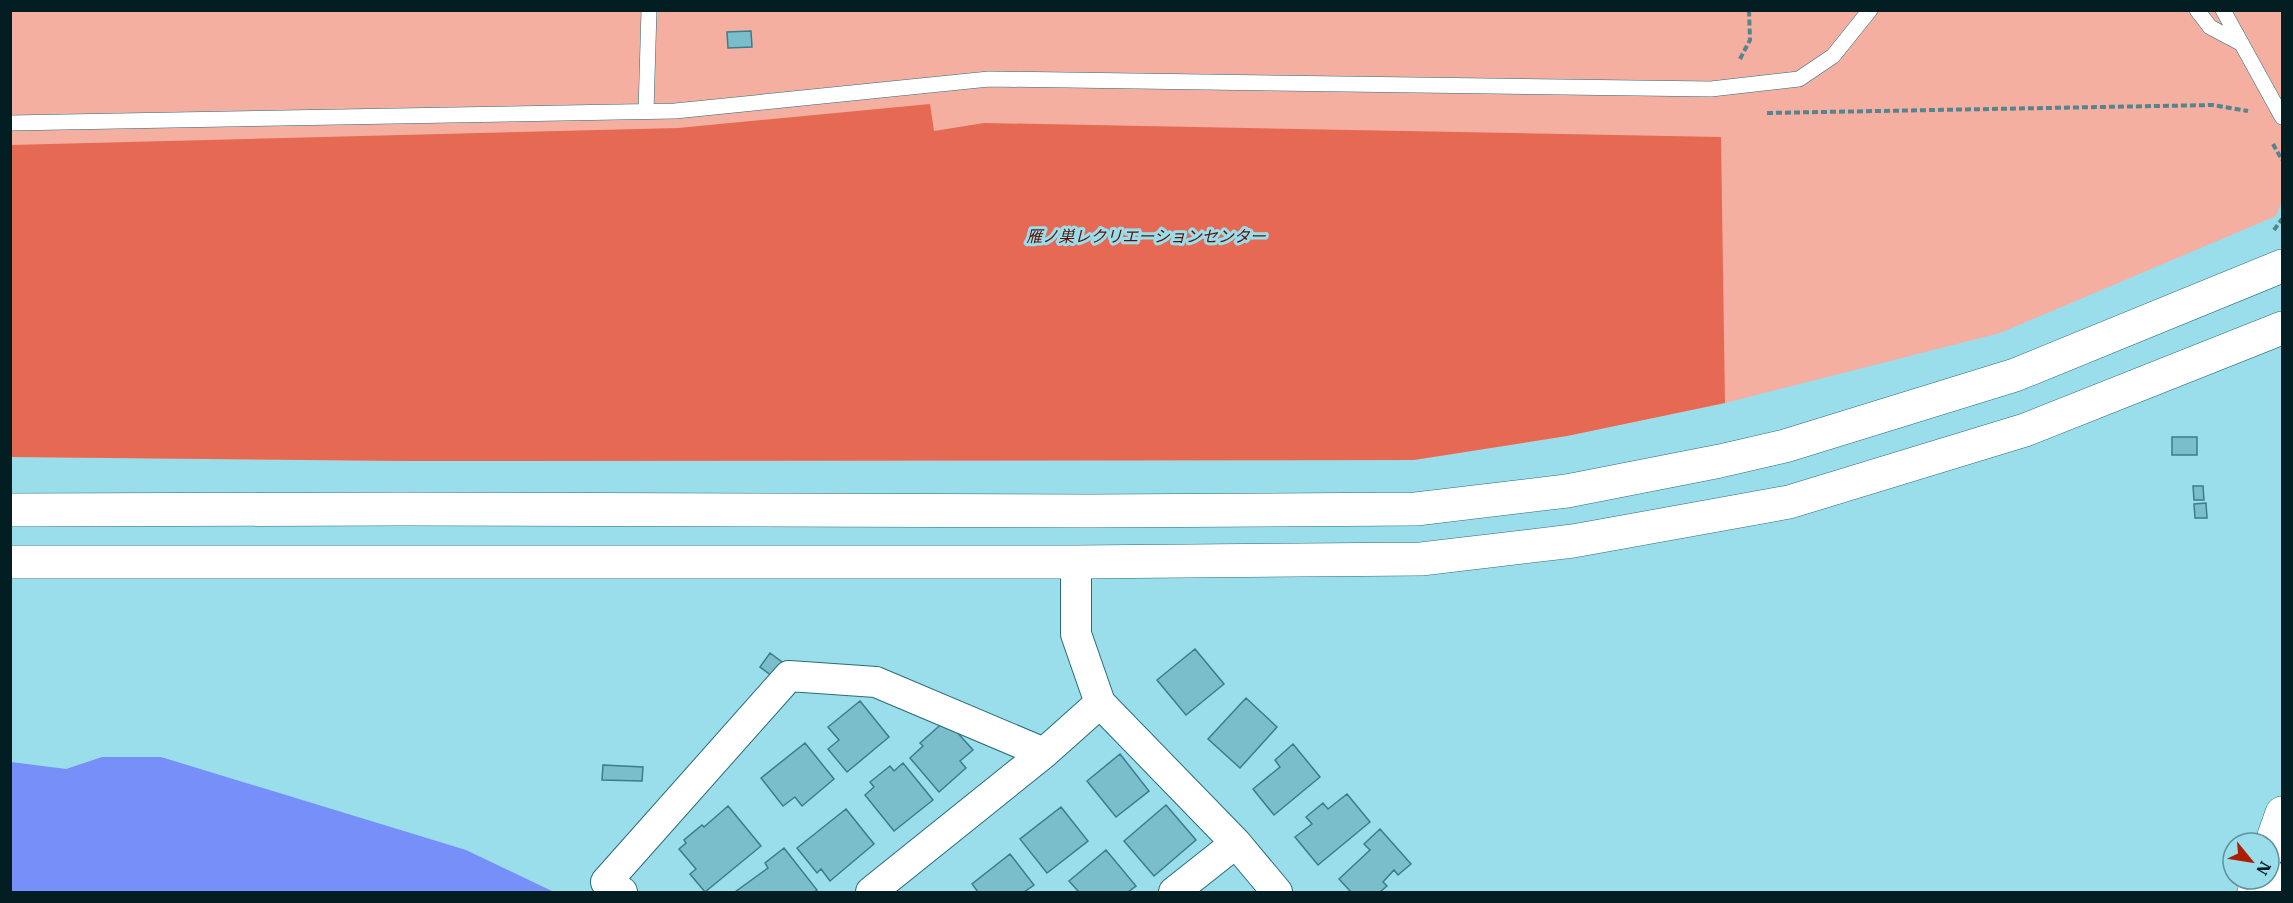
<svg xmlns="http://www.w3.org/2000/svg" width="2293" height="903" viewBox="0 0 2293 903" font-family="'IBM Plex Serif','Noto Sans JP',serif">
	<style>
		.green { fill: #f5afa1 }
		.forest { fill: #e66a53 }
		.water { fill: #778ff9 }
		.building { fill: #7bbecb; stroke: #3b7d8a; stroke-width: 1.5 }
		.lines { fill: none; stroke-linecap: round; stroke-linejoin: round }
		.lane-casing { stroke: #296d79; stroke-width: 16 }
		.street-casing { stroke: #296d79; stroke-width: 32 }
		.secondary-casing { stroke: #296d79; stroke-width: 34 }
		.primary-casing { stroke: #296d79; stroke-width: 34 }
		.path { stroke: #54858f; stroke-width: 4; stroke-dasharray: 6 3; stroke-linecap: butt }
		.lane { stroke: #fff; stroke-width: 15 }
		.street { stroke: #fff; stroke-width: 30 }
		.secondary { stroke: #fff; stroke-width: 33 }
		.primary { stroke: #fff; stroke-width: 33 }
		.labels { text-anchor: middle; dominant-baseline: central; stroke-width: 6; stroke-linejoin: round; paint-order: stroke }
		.park-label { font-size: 16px; font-style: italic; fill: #5f1004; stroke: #9addeb }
	</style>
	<rect width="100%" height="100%" fill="#9addeb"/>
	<!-- green -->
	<path class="green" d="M10,11H2282V201L2276,216L2000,333L1725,403L1567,436L1414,460L407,461L11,457Z"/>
	<!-- forest -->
	<path class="forest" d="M930,104L934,131L984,123L1721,137L1725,403L1567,436L1414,460L407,461L11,457V145L678,128Z"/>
	<!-- water -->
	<path class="water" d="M102,757H161L466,850L554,892H11V762L66,769Z"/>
	<!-- building -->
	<path class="building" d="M751,31L752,47L728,48L727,32Z
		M2172,437H2197V455H2172Z
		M2193,486H2203L2204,500H2194Z
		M2206,503L2207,518H2195L2194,504Z
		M1195,649L1224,684L1186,715L1157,680Z
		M770,653L782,662L772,676L760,667Z
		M1246,698L1277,727L1240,768L1208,739Z
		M860,701L889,737L847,772L828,749L839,740L828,727Z
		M946,720L973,750L960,761L966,768L939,792L910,758L923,746L920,743Z
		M805,743L834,779L802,806L795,797L783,806L761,778Z
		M1293,744L1320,777L1274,815L1253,789L1280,767L1275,760Z
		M1120,754L1149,791L1116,817L1087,781Z
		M903,763L933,800L894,831L865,795L874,787L870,782L890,766L894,771Z
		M603,765L643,767L642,781L602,780Z
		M1347,794L1370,822L1318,865L1295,837L1312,824L1306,817L1323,803L1328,809Z
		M1166,805L1196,840L1154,876L1124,841Z
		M728,806L761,846L705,892L690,874L696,869L679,849L686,843L684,840L702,825L704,827Z
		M1061,807L1088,841L1047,873L1020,839Z
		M846,809L874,844L830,881L821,869L817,873L797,848Z
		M1380,829L1411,864L1398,875L1394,870L1383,882L1387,886L1380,892H1351L1339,879L1370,850L1364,844Z
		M784,848L817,890L814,892H735L768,868L765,863Z
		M1106,850L1136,886L1128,892H1079L1069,881Z
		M1010,854L1034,885L1024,892H978L972,884Z"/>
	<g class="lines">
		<defs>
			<path id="lane" d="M2197,10L2210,27L2242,44
				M2223,10L2282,117
				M646,111L649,10
				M10,123L675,111L989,79L1711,89L1799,79L1833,56L1870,10"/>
			<path id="street" d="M1076,562V634L1100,703L1236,843L1277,892
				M2269,874L2282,882
				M622,892L606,882L789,676L876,682L1044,753
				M871,892L1044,753L1100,703
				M1174,892L1236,843"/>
			<path id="secondary" d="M10,510L401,509L1089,511L1416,509L1567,491L1720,461L1785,446L2015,375L2282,266
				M10,562H1076L1421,559L1573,541L1789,502L2025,430L2282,328"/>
			<path id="primary" d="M2269,850L2282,813
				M2254,892L2259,879"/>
		</defs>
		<!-- lane casing -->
		<use href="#lane" class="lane-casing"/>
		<!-- street casing -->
		<use href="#street" class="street-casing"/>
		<!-- secondary casing -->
		<use href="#secondary" class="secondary-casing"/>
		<!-- primary casing -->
		<use href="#primary" class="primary-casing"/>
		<!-- path -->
		<path class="path" d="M1740,59L1750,40L1749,10
			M1767,113L2213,105L2248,111
			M2273,144L2282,160
			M2274,230L2282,219"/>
		<!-- lane -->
		<use href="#lane" class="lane"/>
		<!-- street -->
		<use href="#street" class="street"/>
		<!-- secondary -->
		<use href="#secondary" class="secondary"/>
		<!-- primary -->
		<use href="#primary" class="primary"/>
	</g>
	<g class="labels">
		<!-- park labels -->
		<g class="park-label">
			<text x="1146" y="236">雁ノ巣レクリエーションセンター</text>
		</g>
	</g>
	<!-- border -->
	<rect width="2293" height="903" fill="none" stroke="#021e23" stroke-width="24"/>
	<!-- north arrow -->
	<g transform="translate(2251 861) rotate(120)"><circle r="28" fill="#9addeb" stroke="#5d919b" stroke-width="1.5"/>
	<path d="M0-4.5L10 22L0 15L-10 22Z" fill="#ac1e03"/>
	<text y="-9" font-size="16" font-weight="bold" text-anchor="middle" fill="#021e23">N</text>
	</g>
</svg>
